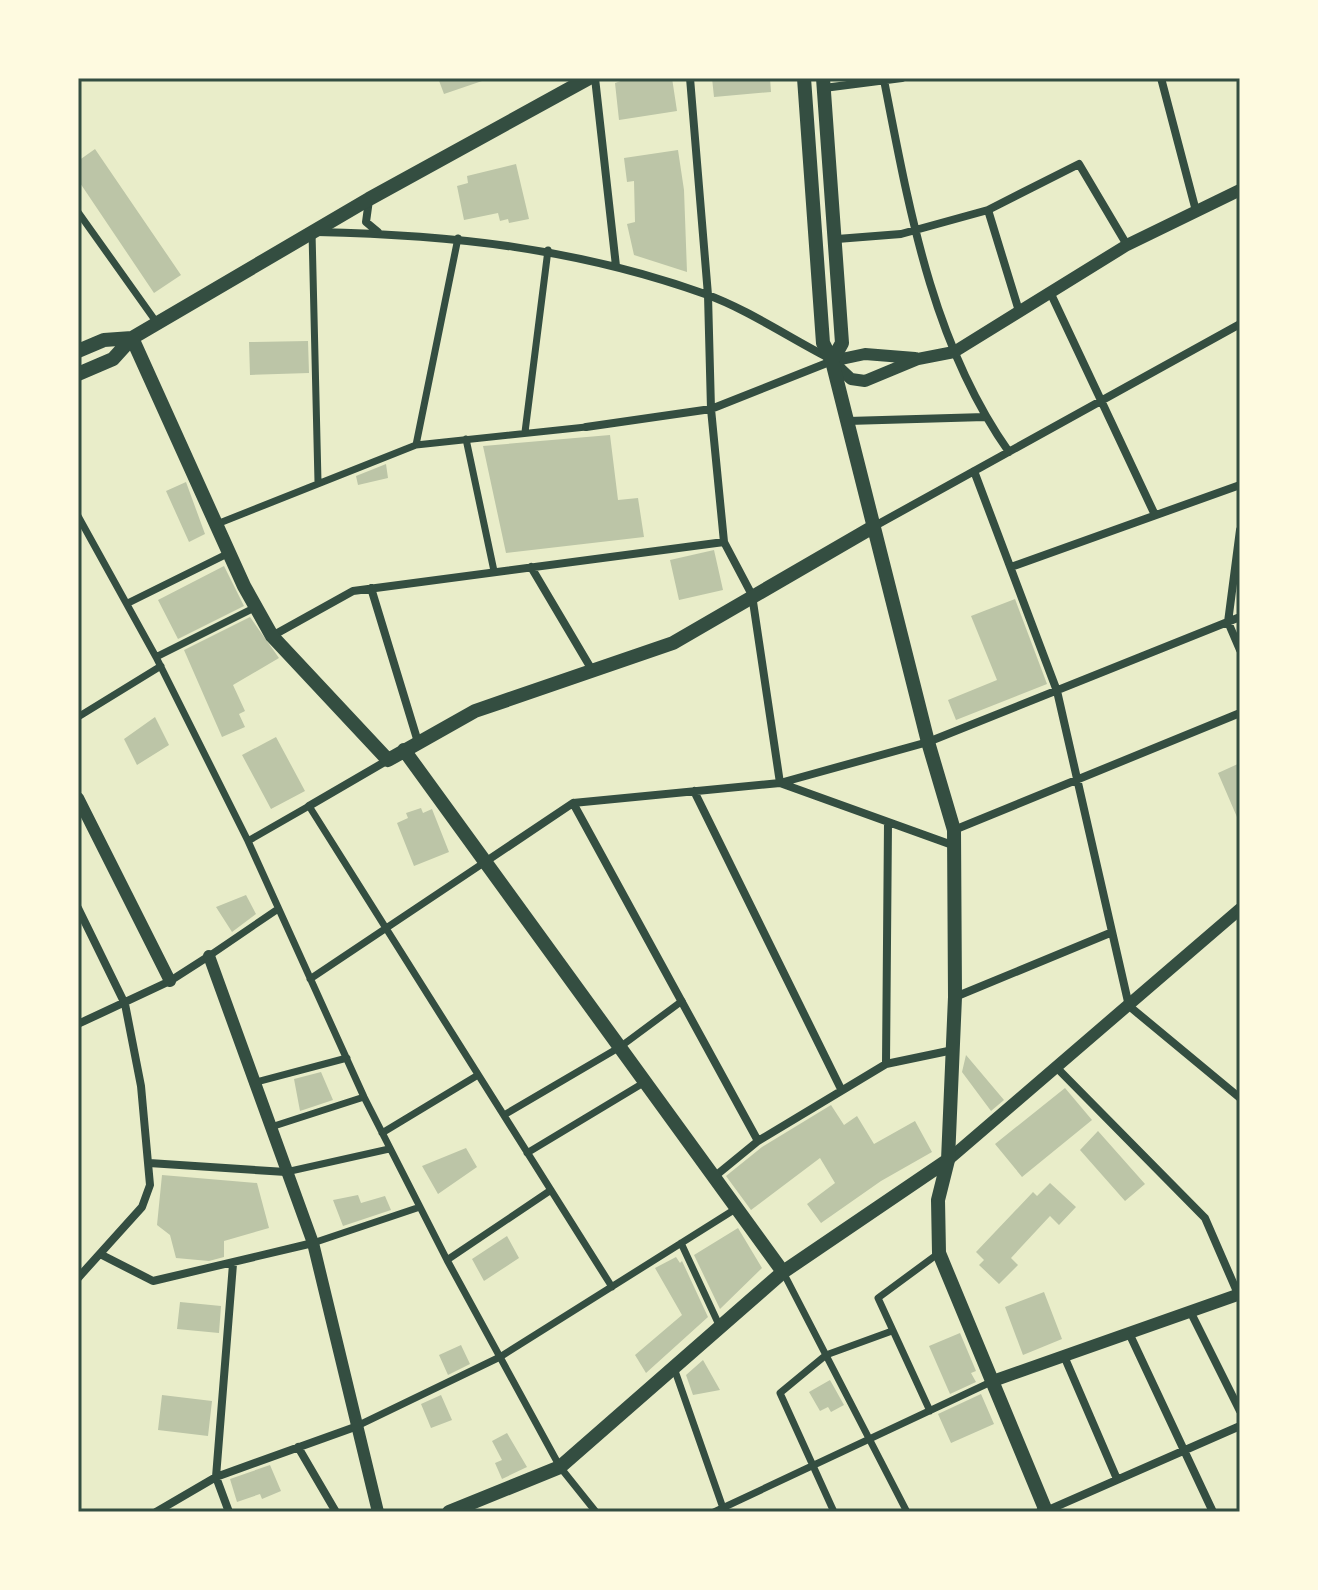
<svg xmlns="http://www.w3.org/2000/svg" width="1318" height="1590" viewBox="0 0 1318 1590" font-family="'Source Sans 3',sans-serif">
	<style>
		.building { fill: #bcc5a7 }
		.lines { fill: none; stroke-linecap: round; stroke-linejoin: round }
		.pedestrian { stroke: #344e41; stroke-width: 7 }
		.minor { stroke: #344e41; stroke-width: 8 }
		.tertiary { stroke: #344e41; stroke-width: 12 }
		.secondary { stroke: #344e41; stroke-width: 14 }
		.neatline { fill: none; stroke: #344e41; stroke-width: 3 }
	</style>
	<rect width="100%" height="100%" fill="#e9edc9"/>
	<!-- building -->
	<path class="building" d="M438,78H485V80L444,94Z
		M629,78H672L677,111L619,120L615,83Z
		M712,78H770L771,92L714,97Z
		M95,149L181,275L154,293L78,180V161Z
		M678,150L684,190L687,272L634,255L627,224L635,222L634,181L627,182L624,158Z
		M516,164L529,219L509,223L508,219L500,221L498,213L464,220L457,186L468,183L467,176Z
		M308,341L309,373L250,375L249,342Z
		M610,435L618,500L638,498L644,537L506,553L483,446Z
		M386,464L388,478L358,485L356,476Z
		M186,482L205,534L189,542L166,491Z
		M714,550L723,590L679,600L670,560Z
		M224,566L244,606L178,639L158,600Z
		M1015,599L1047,684L956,720L948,700L997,680L971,616Z
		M250,617L279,658L233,685L245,711L239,714L245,727L222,737L184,650Z
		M155,717L169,745L137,765L124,739Z
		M276,737L305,791L271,809L242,755Z
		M1240,763V824L1218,773Z
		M421,808L423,813L432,809L449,852L414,866L397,823L408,818L406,813Z
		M246,895L256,914L232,932L216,907Z
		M966,1055L1004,1100L991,1111L962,1072Z
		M321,1072L333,1100L300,1111L294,1079Z
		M1065,1088L1092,1120L1022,1177L995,1144Z
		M831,1105L844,1125L857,1116L874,1144L915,1121L932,1152L881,1181L821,1223L807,1204L835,1183L820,1158L751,1210L726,1176L762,1147Z
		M1098,1131L1145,1184L1125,1201L1080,1150Z
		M466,1148L477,1167L438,1194L422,1166Z
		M162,1175L257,1183L269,1228L224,1241V1257L209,1261L176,1258L170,1235L157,1225Z
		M1050,1183L1076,1207L1059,1225L1050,1216L1011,1258L1018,1265L999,1284L979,1265L984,1260L976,1252L1033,1192L1037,1196Z
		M358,1195L361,1203L385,1196L391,1210L343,1226L333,1200Z
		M738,1228L762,1268L720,1309L694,1255Z
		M507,1236L519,1258L484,1281L472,1259Z
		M676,1257L680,1263L682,1261L708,1317L646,1373L635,1355L682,1315L655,1268Z
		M1044,1292L1062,1339L1023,1355L1005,1307Z
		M180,1302L221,1306L219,1333L177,1329Z
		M960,1333L976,1371L971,1373L976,1382L950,1394L929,1346Z
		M461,1345L470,1364L448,1375L439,1355Z
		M703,1360L720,1390L693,1395L686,1375Z
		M830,1380L844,1405L831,1412L828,1407L820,1411L809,1392Z
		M981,1394L994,1424L951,1443L938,1414Z
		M162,1395L212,1401L208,1436L158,1430Z
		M441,1395L452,1420L431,1428L421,1404Z
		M507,1433L527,1467L502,1479L495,1463L502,1460L492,1441Z
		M270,1465L281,1491L262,1499L260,1494L237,1502L230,1479Z"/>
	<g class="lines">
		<!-- pedestrian -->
		<path class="pedestrian" d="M78,212L157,323
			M312,232L318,482
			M525,432L548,250
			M466,439L494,571
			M416,445L458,238
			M78,516L156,657L248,841L364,1097L447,1260L560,1467L596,1512
			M217,524L416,445L586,427
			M128,603L229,553
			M156,657L256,607
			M78,717L161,666
			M248,841L309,806L612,1287
			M209,956L278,909
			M310,979L485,862
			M253,1083L347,1058
			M504,1115L620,1047L682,1001
			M271,1127L364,1097
			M382,1133L478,1075
			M527,1153L645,1082
			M286,1172L389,1149
			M313,1243L420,1207
			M681,1243L720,1327
			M447,1260L551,1190
			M783,1272L907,1512
			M674,1368L723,1508
			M930,1411L878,1298L939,1253
			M357,1426L500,1357L737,1208
			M714,1512L993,1381
			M834,1512L780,1393L826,1355L892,1331"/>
		<!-- minor -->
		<path class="minor" d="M595,78L616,266
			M690,78L708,295L711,409L724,542L752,595L780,783L955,846
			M1161,78L1196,211
			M884,80C909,208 932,343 1009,452
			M824,88L902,78
			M369,200L366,222L378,232
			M988,210L1019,311
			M317,232C453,235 576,248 705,294C747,309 788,337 829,358
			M837,239L901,234L988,210L1079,164L1127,245
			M1050,292L1155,515
			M848,421L985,417
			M586,427L711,409L832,361
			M974,471L1057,691L1129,1006L1240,1098
			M873,527L1240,324
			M1240,530L1228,622L1240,650
			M531,567L592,670
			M1011,567L1240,485
			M371,588L418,742
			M272,636L353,591L724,542
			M694,791L841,1089
			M573,803L758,1141
			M309,806L388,760
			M954,830L1240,713
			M485,862L573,803L780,783L928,742L1240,617
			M78,908L125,1004L141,1086L150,1185L142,1207L78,1278
			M955,997L1110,933
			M78,1024L170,981L209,956
			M886,1064L888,822
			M1057,1068L1205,1218L1238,1294
			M149,1163L286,1172
			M714,1177L758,1141L886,1064L953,1050
			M100,1254L153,1281L313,1243
			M1190,1311L1240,1411
			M1129,1333L1213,1512
			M1064,1356L1117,1479
			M298,1447L336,1512
			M1046,1511L1240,1426
			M156,1512L216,1477L355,1427
			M229,1512L216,1477L233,1264"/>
		<!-- tertiary -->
		<path class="tertiary" d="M832,361L851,379L865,381L918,359L954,352L1127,245L1240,190
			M832,361L865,354L915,358
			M78,798L170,981
			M209,956L313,1243L378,1512
			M948,1160L1240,909
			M993,1381L1240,1294"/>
		<!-- secondary -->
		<path class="secondary" d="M804,78L823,343L832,361
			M823,78L842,343L832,361L928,742L954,830L955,997L948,1160L938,1200L939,1253L1046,1511L1043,1512
			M132,338L244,586L272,636L388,760L475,711L673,643L873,527
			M78,351L104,340L132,338
			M78,374L113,359L132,338L369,199L589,78
			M404,750L783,1272
			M449,1512L560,1467L783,1272L948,1160"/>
	</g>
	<!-- border -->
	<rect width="1318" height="1590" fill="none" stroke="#fefae0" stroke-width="160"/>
	<rect x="80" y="80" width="1158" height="1430" class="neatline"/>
</svg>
